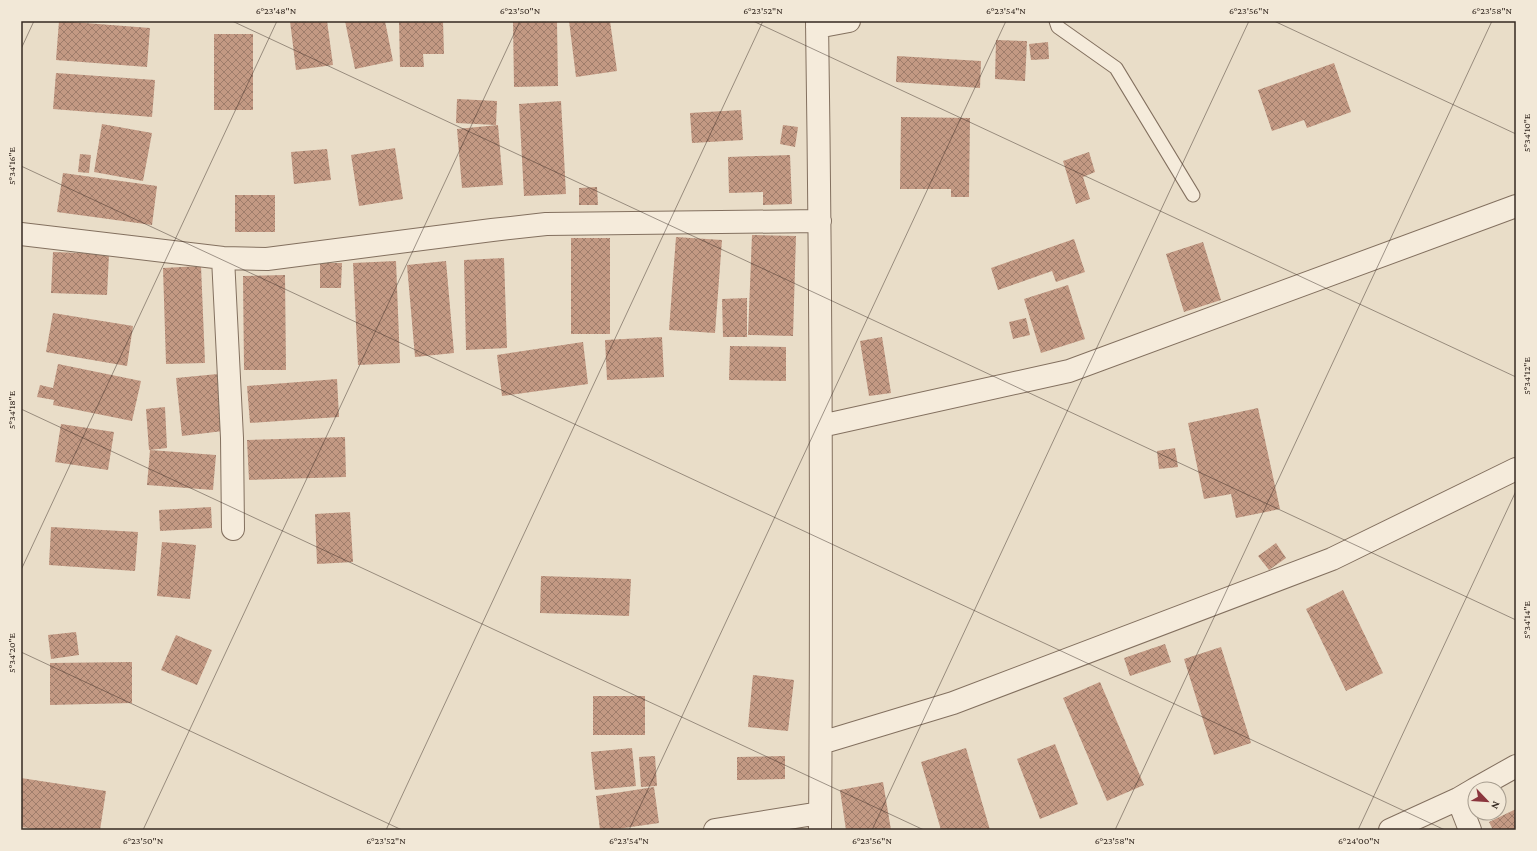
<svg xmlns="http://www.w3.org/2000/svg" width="1537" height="851" viewBox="0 0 1537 851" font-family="'Crimson Pro',serif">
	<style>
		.building { fill: url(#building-cross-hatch) }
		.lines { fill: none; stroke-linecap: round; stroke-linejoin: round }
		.service-casing { stroke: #83705f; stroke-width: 15 }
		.minor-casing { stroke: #83705f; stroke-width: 24 }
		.service { stroke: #f5ebdb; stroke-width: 13 }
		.minor { stroke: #f5ebdb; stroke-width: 22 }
		.ticks { fill: none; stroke: #352921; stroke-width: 1; stroke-opacity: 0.45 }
		.neatline { fill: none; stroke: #352921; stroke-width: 1.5 }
		.ticks-label { font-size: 10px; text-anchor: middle; fill: #352921 }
	</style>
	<defs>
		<pattern id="building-cross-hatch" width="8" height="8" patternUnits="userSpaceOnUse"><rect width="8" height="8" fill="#c39983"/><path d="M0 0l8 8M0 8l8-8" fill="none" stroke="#9f7d6b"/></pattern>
	</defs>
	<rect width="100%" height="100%" fill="#e9ddc8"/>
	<!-- building -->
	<path class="building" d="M59,21L150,28L147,67L56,60Z
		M290,21H327L333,65L296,70Z
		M345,21H385L393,61L355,69Z
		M399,21H443L444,54H423L424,67H400Z
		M513,21H557L558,86L514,87Z
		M569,21H610L617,71L576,77Z
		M214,34H253V110H214Z
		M996,40L1027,41L1025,81L995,79Z
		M1048,42L1049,59L1031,60L1029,44Z
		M897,56L981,61L980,88L896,82Z
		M1334,63L1351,112L1307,128L1304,120L1272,131L1258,90Z
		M56,73L155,80L152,117L53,109Z
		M457,99L497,101L496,125L456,123Z
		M561,101L566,194L524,196L519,104Z
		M741,110L743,140L692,143L690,113Z
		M901,117L970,118L969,197H951V189H900Z
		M102,124L152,133L143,181L94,172Z
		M498,125L503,185L462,188L457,129Z
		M783,125L798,127L795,147L780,144Z
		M395,148L403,199L359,206L351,155Z
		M327,149L331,180L294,184L291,152Z
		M1089,152L1095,172L1083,177L1090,199L1076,204L1063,161Z
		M80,154L91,155L89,173L78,172Z
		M790,155L792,204L763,205V192L729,193L728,157Z
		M63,173L157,186L152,225L57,212Z
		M597,187L598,205H579V188Z
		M235,195H275V232H235Z
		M752,235L796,236L793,336L748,335Z
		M676,237L722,240L715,333L669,330Z
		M571,238H610V334H571Z
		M1074,239L1085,272L1056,282L1052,271L998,290L991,268Z
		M1203,242L1221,300L1184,312L1166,254Z
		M53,252L109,254L107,295L51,293Z
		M504,258L507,348L466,350L464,260Z
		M396,261L400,363L358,365L353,263Z
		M446,261L454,353L415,357L407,265Z
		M320,263H342L341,288H320Z
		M201,266L205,363L166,364L163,268Z
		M285,275L286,370H244L243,276Z
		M1068,285L1085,339L1041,353L1024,299Z
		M747,298V337H723L722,299Z
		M53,313L133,326L127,366L46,352Z
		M1026,318L1030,335L1013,339L1009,322Z
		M662,337L664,377L607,380L605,340Z
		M882,337L891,393L869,396L860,341Z
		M583,342L588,384L502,396L497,355Z
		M730,346L786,347V381L729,380Z
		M58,364L141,381L132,421L53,405L54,400L37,397L40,385L53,388Z
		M218,374L223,431L182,436L176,378Z
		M337,379L339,417L250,423L247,386Z
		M165,407L167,448L149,450L146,409Z
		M1258,408L1280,509L1236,518L1231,494L1204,499L1188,423Z
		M61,424L114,432L108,470L55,462Z
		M345,437L346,477L249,480L247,440Z
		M1175,448L1178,467L1159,469L1157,451Z
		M150,450L216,455L213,490L147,485Z
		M211,507L212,528L160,531L159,510Z
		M350,512L353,562L317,564L315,514Z
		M51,527L138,532L135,571L49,565Z
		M162,542L196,545L190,599L157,596Z
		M1276,543L1286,558L1269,570L1258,556Z
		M541,576L631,579L629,616L540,613Z
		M1343,590L1383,673L1346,691L1306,609Z
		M76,632L79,655L51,659L48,635Z
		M176,635L212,650L197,685L161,670Z
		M1165,644L1171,662L1130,676L1124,658Z
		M1221,647L1251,743L1214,755L1184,659Z
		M132,662V703L50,705V663Z
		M753,675L794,680L788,731L748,727Z
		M1100,682L1144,785L1107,801L1063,698Z
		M593,696H645V735H593Z
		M1055,744L1078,804L1040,819L1017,759Z
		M632,748L636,786L595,790L591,752Z
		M966,748L990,830H941L921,762Z
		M655,756L657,786L641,787L639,757Z
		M785,756V779L737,780V757Z
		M21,778L106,791L100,830H43L21,827Z
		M883,782L891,830H846L840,790Z
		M654,787L659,823L610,830H600L596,796Z
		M1516,809V830H1493L1489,822Z"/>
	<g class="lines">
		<defs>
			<path id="service" d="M1056,21L1058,27L1116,68L1193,195"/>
			<path id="minor" d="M817,21C821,291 822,560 820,830
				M817,27L849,21
				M21,234L223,258L267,259L492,230L546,224L820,221
				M223,258L232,438L233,529
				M821,426L1069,371L1516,206
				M821,743L953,703L1332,559L1516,469
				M1475,789L1516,766
				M1458,799L1470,830
				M715,830L820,813
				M1390,830L1458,799L1475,789"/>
		</defs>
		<!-- service casing -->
		<use href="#service" class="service-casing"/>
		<!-- minor casing -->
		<use href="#minor" class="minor-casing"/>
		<!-- service -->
		<use href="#service" class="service"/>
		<!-- minor -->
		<use href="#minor" class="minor"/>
	</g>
	<!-- ticks -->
	<path class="ticks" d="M232,21L1516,620M753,21L1516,377M1274,21L1516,134M21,49L34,21M21,166L1445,830M21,409L924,830M21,570L277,21M21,652L402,830M143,830L520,21M386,830L763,21M629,830L1006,21M872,830L1249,21M1115,830L1492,21M1358,830L1516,491"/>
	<!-- border -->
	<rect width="1537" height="851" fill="none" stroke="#f2e8d7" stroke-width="44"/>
	<!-- north arrow -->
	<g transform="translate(1487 801) rotate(115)"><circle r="19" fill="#f2e8d7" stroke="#a69c8e"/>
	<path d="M0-3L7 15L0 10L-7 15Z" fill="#8b363d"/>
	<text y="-6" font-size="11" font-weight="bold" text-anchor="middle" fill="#352921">N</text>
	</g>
	<rect x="22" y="22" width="1493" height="807" class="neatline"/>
	<g class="ticks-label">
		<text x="276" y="14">6°23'48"N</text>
		<text x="520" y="14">6°23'50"N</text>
		<text x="763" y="14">6°23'52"N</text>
		<text x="1006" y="14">6°23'54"N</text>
		<text x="1249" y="14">6°23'56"N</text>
		<text x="1492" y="14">6°23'58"N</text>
		<text transform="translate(1526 133) rotate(-90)" y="4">5°34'10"E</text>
		<text transform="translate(11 166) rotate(-90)" y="4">5°34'16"E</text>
		<text transform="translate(1526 376) rotate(-90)" y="4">5°34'12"E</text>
		<text transform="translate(11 410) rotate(-90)" y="4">5°34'18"E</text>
		<text transform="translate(1526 620) rotate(-90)" y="4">5°34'14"E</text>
		<text transform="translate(11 653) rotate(-90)" y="4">5°34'20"E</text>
		<text x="143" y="844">6°23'50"N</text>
		<text x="386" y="844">6°23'52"N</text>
		<text x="629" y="844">6°23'54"N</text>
		<text x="872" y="844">6°23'56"N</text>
		<text x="1115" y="844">6°23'58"N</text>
		<text x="1359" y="844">6°24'00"N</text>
	</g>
</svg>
